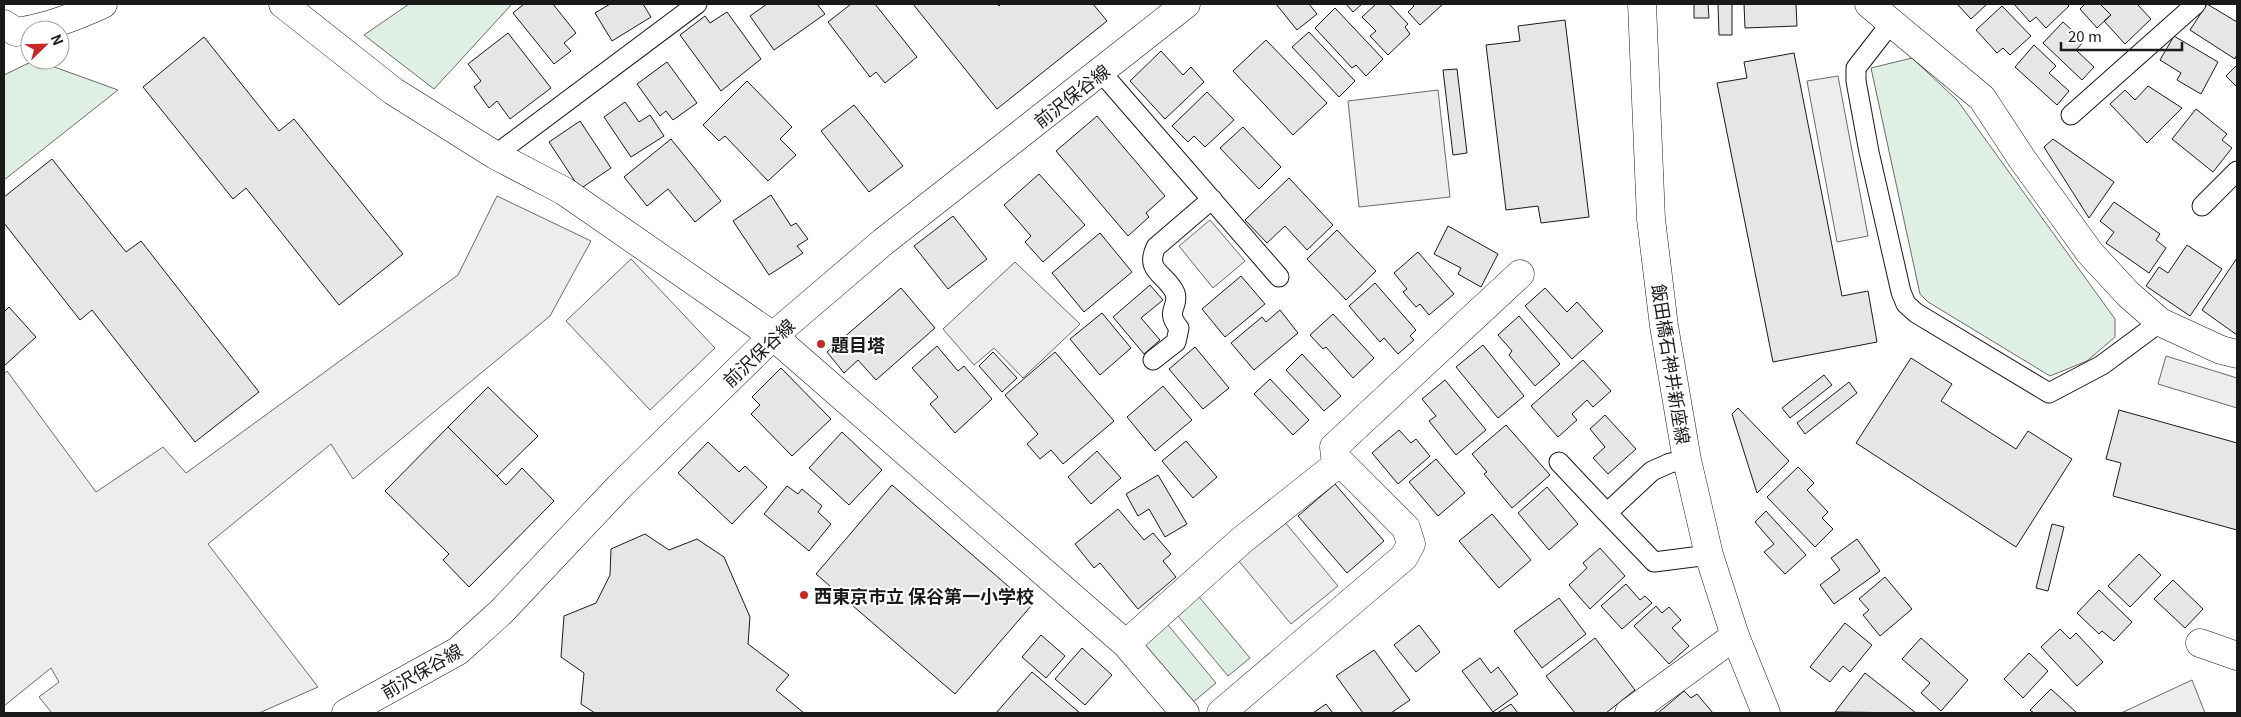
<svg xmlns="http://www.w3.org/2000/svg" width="2241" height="717" viewBox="0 0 2241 717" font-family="Georgia,'Noto Sans JP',serif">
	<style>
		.green { fill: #e0efe3; stroke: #6a6a6a }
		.parking { fill: #ededed; stroke: #6a6a6a }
		.building { fill: #e6e6e6; stroke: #1a1a1a }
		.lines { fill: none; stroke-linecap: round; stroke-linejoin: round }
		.service-casing { stroke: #1a1a1a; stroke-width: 21 }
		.minor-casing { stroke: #1a1a1a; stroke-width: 29 }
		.secondary-casing { stroke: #1a1a1a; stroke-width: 29 }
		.primary-casing { stroke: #1a1a1a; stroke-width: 29 }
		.service { stroke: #fff; stroke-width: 19 }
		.minor { stroke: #fff; stroke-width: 28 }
		.secondary { stroke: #fff; stroke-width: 28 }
		.primary { stroke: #fff; stroke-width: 28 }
		.poi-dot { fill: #c62828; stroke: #fff; stroke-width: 2 }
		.labels { text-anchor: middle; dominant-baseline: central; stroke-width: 4; stroke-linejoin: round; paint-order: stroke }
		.street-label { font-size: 18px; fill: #1a1a1a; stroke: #fff }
		.poi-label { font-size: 18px; font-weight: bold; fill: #1a1a1a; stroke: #fff; text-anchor: start }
	</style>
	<rect width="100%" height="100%" fill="#fff"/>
	<!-- green -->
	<path class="green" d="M409,4H512L434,89L364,35Z
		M1912,58L1957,100L2115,319V337L2087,361L2050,376L1928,302L1920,294L1871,68Z
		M35,60L118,90L4,180V75Z
		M1195,592L1250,658L1228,676L1173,610Z
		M1164,620L1216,683L1192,703L1140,640Z"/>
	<!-- parking -->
	<path class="parking" d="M1838,76L1868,236L1837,242L1807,81Z
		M1438,90L1450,197L1359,207L1348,101Z
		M497,196L591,241L550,316L353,479L331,444L208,544L318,687L259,713H52L39,697L59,682L51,668L4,706V374L7,371L96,492L163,447L186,473L458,275Z
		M1210,220L1245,261L1213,288L1179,246Z
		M631,259L715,348L650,410L566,321Z
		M1015,262L1080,324L1023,378L994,348L974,365L943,329Z
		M2166,356L2237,378V408L2158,384Z
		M1284,521L1338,586L1291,624L1238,560Z
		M2192,680L2205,713H2120H2121Z"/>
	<!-- building -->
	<path class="building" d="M524,4H553L576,33L564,43L571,51L554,64L513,13Z
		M610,4H643L651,17L612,41L595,13Z
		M767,4H817L825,14L774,50L750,16Z
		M851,4H875L917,57L885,83L876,72L870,77L828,22Z
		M913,4H997L999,6L1001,4H1093L1107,21L997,109Z
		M1276,4H1309L1317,14L1297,30Z
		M1346,4H1362L1353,12Z
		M1376,4H1389L1408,24L1405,27L1410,34L1388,55L1370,36L1376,31L1362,17Z
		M1412,4H1443L1420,25L1408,12L1414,6Z
		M1694,4H1708L1709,18H1694Z
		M1718,4H1732V35H1719Z
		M1744,4H1796L1797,26L1745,28Z
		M1957,4H1987L1971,19Z
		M2014,4H2067L2069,6L2046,28L2036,17L2030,22Z
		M2085,4H2100L2111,15L2097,28L2080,9Z
		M2100,4H2137L2151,19L2125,44L2104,21L2111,15Z
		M2207,4L2237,22V54L2235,59L2190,30Z
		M2002,6L2031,36L2010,55L2003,48L1997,53L1976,30Z
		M1335,8L1383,59L1366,76L1356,65L1352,68L1315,28Z
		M727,12L761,59L721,91L680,35L705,16L710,23Z
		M1565,20L1589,217L1541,223L1538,206L1506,210L1486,45L1520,41L1518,26Z
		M2063,22L2084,41L2076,50L2094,67L2082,80L2043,43Z
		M1309,32L1355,81L1339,97L1292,47Z
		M508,33L551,88L510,119L497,101L489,108L474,87L481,81L468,64Z
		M2174,36L2218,62L2201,94L2177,80L2181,73L2160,60Z
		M204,37L279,131L294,119L403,254L339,305L246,188L233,199L143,87Z
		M1266,40L1327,103L1293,135L1233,71Z
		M2034,45L2056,66L2049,73L2069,91L2057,105L2015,67Z
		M1161,51L1183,75L1191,67L1204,82L1165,119L1130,81Z
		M1794,53L1842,296L1868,291L1877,342L1773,362L1717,83L1747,78L1744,62Z
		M667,62L697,103L673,120L666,111L660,116L637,84Z
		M2237,65V87L2226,76Z
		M1457,69L1467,153L1453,155L1443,70Z
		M747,81L792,127L780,139L796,155L768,181L725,136L719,141L703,125Z
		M2148,86L2182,108L2147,143L2110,104L2125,90L2135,100Z
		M1207,92L1234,120L1205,147L1194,136L1188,142L1172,126Z
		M625,102L639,122L650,115L664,136L631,157L604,117Z
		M854,105L903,166L869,192L821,131Z
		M2196,109L2227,134L2222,140L2232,148L2213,172L2172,139Z
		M1097,116L1165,196L1146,213L1149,217L1128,236L1056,151Z
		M580,121L611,168L580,189L549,142Z
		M1243,127L1281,167L1259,189L1220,148Z
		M671,139L721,201L695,222L668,189L647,206L624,177Z
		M2053,139L2114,182L2089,218L2044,147Z
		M52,159L126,252L141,241L259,392L195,442L92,310L80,320L4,223V197Z
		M1039,174L1085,225L1043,262L1025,242L1031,236L1004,205Z
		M1289,178L1333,225L1307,250L1285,226L1267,243L1245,220Z
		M771,195L791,226L796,223L808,239L797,246L803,253L769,275L733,221Z
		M2114,202L2160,234L2156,240L2166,248L2149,273L2106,243L2114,232L2100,221Z
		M953,216L987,259L948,289L914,246Z
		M1448,226L1498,254L1481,287L1458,274L1461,268L1434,254Z
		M1337,230L1376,271L1346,300L1307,259Z
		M1100,233L1132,272L1084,312L1052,273Z
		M2187,245L2222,269L2190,316L2146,286L2159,267L2168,273Z
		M1418,252L1454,294L1429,315L1420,304L1416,307L1403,292L1407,289L1394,273Z
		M2237,258V335L2202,310Z
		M1241,276L1265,304L1225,337L1202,309Z
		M1375,283L1416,330L1410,336L1414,340L1398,354L1384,338L1380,342L1349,306Z
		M1150,285L1163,300L1141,318L1160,340L1144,354L1113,317Z
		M901,288L935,328L876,380L858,360L844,373L827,352Z
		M1545,288L1567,312L1577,302L1603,331L1572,359L1525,306Z
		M9,307L36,337L4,366V312Z
		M1280,310L1298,333L1254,370L1231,343L1262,317L1266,322Z
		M1102,313L1131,348L1100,375L1070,339Z
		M1333,314L1374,358L1353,378L1326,347L1323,349L1310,335Z
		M1519,316L1560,364L1535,386L1509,355L1512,351L1498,335Z
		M1483,345L1524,396L1498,418L1456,367Z
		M937,346L958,371L964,366L992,399L955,433L930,404L938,397L912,368Z
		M1195,347L1229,388L1203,409L1169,369Z
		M993,352L1017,378L1002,392L979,366Z
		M1055,352L1114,421L1063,464L1051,450L1040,459L1027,444L1038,434L1005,395Z
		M1302,354L1341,396L1324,411L1286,370Z
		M1911,358L1952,384L1941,401L2016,449L2028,431L2072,459L2016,547L1856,443Z
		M1583,360L1611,391L1593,407L1587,400L1572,414L1577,420L1558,437L1531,406Z
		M781,368L831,419L792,456L751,414L760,405L752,397Z
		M1824,375L1832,385L1790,418L1782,408Z
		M1270,379L1309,420L1293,435L1254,394Z
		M1445,380L1486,430L1456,455L1429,421L1436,416L1422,399Z
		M1849,382L1857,393L1805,434L1797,423Z
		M1163,386L1192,420L1155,451L1127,417Z
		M488,387L538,436L497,476L448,427Z
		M1738,408L1789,461L1757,493L1732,414Z
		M2119,410L2237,443V530L2113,496L2121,463L2106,459Z
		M1605,415L1636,449L1608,474L1593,458L1605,447L1590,429Z
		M1506,425L1550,475L1512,508L1484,474L1487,472L1472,454Z
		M448,427L506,485L522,468L554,501L469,587L443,560L449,554L385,491Z
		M1399,430L1411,443L1416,439L1430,456L1398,484L1372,453Z
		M842,432L882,470L849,505L809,468Z
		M1186,441L1217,477L1193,498L1162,461Z
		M708,442L739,472L745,466L767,487L732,524L678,473Z
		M1097,451L1121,478L1091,504L1068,477Z
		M1436,459L1465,493L1438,516L1409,482Z
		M1798,467L1814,483L1807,490L1828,512L1822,518L1833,529L1815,547L1767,497Z
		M1158,475L1187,524L1165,537L1149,509L1138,516L1126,494Z
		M1335,484L1384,541L1347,573L1298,516Z
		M892,485L1031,606L955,694L816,574Z
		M787,486L798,494L802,489L822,506L818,512L831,524L809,551L764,514Z
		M1547,487L1578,524L1549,550L1518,513Z
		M1118,509L1144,540L1153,533L1171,554L1163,561L1176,577L1138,609L1100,563L1094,568L1075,544Z
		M1766,511L1806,555L1785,574L1764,552L1774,544L1755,522Z
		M1492,514L1531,560L1499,588L1459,541Z
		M2052,524L2064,527L2048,591L2036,588Z
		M645,534L669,550L697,539L724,557L750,617L748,644L789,675L776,690L804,713H595L581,704L584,673L561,657L564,616L596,603L610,575L611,549Z
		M1857,539L1880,571L1834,604L1820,585L1840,570L1831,558Z
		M1600,548L1625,576L1590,609L1569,585L1587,568L1583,563Z
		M2139,554L2161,575L2130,607L2108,586Z
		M1885,577L1912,609L1880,636L1863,615L1869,610L1859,599Z
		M2173,580L2203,609L2185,628L2154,599Z
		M1626,584L1640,600L1645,596L1652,603L1622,629L1601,606Z
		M2099,590L2132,622L2114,641L2102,631L2099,634L2077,613Z
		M1559,598L1586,634L1542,668L1514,631Z
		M1656,606L1662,613L1669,607L1681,620L1672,628L1689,646L1669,664L1634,626Z
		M1845,623L1872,645L1850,672L1843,666L1830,682L1810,667Z
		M1419,625L1440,652L1416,672L1394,645Z
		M2060,629L2070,639L2076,633L2103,662L2077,686L2041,647Z
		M1041,635L1065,656L1046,678L1022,657Z
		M1595,638L1635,690L1606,713H1575L1546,676Z
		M1921,638L1968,680L1941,711L1921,693L1930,683L1902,659Z
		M1082,648L1112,675L1085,705L1055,679Z
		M1374,650L1410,700L1391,713H1363L1336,676Z
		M2029,653L2048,671L2023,698L2004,679Z
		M1480,658L1491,673L1498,667L1518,694L1493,712L1462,671Z
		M1032,672L1080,713H996Z
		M1865,673L1916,713L1835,712Z
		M2051,689L2077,713H2034L2030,710Z
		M1684,691L1691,698L1697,694L1713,713H1658Z
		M1326,704L1333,713H1313Z
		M1511,704L1518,713H1497Z"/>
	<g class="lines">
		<defs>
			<path id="service" d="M1891,23L1856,68V81L1869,152L1901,292L1906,304L1916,313L2049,393L2102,365L2160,322
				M1101,72L1279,277
				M2071,115L2196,4
				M495,155L697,4
				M2202,206L2237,171
				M1153,360L1176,342L1179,328C1164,310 1180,307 1175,293C1167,274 1144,272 1156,247L1212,199
				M1687,460L1670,463L1652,471L1607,513L1654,562L1709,555
				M1559,462L1607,513"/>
			<path id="minor" d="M283,4L393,91L495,155L564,191L773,336L1126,644L1185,713
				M1869,4L1982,98L2022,159L2090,253L2128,294L2160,322L2221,350L2237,354
				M4,24L16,32C46,28 75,17 103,4
				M2200,643L2237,656
				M1126,644L1242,540L1340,462
				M1221,713L1404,557L1411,544L1406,528L1340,462L1335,456L1334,447L1520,274
				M1629,713L1735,636"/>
			<path id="secondary" d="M346,713L458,651L502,611L619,487L773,336L883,242L1186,4"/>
			<path id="primary" d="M1642,4L1651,219L1664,326L1687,460L1709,555L1735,636L1766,713"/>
		</defs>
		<!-- service casing -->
		<use href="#service" class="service-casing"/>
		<!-- minor casing -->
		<use href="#minor" class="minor-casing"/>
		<!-- secondary casing -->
		<use href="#secondary" class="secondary-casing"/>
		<!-- primary casing -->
		<use href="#primary" class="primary-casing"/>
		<!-- service -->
		<use href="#service" class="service"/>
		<!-- minor -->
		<use href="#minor" class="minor"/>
		<!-- secondary -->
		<use href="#secondary" class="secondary"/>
		<!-- primary -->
		<use href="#primary" class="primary"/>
	</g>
	<!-- markers -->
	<g class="poi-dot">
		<circle cx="821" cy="344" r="5"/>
		<circle cx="804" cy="595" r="5"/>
	</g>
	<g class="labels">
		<!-- street labels -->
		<g class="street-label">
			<text transform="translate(1071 95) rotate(-38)">前沢保谷線</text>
			<text transform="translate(758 352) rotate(-43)">前沢保谷線</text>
			<text transform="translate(1672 364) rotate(81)">飯田橋石神井新座線</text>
			<text transform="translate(421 670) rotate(-30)">前沢保谷線</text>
		</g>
		<!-- poi labels -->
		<g class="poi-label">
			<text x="831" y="344">題目塔</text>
			<text x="814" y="595">西東京市立 保谷第一小学校</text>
		</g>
	</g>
	<!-- border -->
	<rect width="2241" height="717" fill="none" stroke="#1a1a1a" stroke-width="10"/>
	<!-- north arrow -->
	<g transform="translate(45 45) rotate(67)"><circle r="24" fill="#ffffff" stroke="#a3a3a3"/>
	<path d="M0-4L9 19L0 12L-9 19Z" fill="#c62828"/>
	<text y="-8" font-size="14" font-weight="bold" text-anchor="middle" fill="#1a1a1a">N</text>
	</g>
	<!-- scale -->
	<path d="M2061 42v8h121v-8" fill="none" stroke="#1a1a1a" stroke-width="2.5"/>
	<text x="2068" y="42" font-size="15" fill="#1a1a1a" stroke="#ffffff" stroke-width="4" paint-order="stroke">20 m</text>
</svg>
